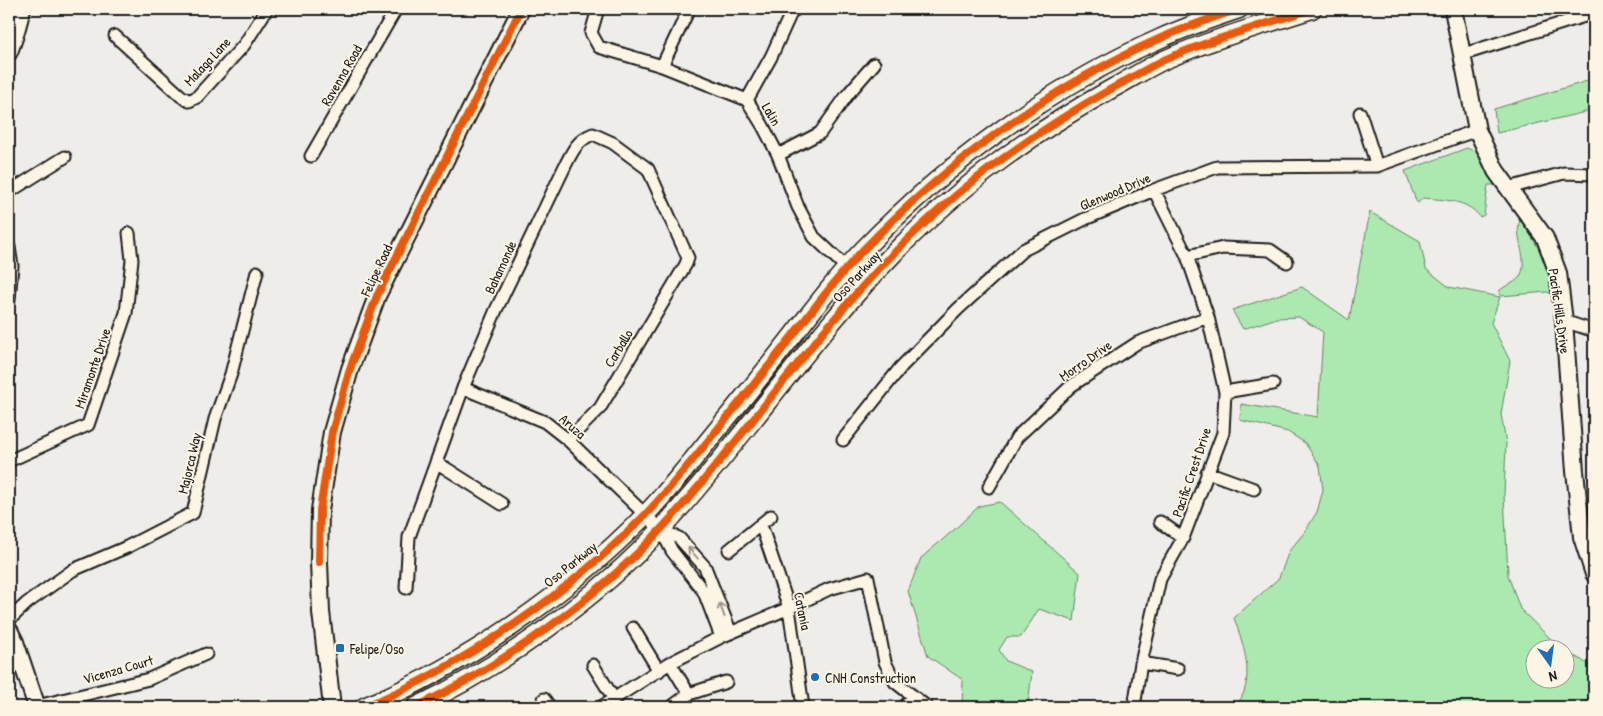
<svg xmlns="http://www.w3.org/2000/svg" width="1603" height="716" viewBox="0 0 1603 716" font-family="'Patrick Hand',sans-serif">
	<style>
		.green { fill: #ace9b0; stroke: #648266 }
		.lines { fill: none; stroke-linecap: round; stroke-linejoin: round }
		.street-casing { stroke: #1c1c1c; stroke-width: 15 }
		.secondary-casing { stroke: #1c1c1c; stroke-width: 20 }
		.primary-casing { stroke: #1c1c1c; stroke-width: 21 }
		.street { stroke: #fcf5e5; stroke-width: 11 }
		.secondary { stroke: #fcf5e5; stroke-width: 16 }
		.primary { stroke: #fcf5e5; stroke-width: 18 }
		.cycleway-casing { stroke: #fcf5e5; stroke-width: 11 }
		.cycleway { stroke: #e8590c; stroke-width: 8 }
		.oneway { stroke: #97938b }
		.poi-dot { fill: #1f6fb2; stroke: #fcf5e5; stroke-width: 2 }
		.labels { text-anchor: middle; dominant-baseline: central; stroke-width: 4; stroke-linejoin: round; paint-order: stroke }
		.street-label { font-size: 14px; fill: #1c1c1c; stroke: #fcf5e5 }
		.poi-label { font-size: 14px; fill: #1c1c1c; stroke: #fcf5e5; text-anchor: start }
	</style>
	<rect width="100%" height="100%" fill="#eeede9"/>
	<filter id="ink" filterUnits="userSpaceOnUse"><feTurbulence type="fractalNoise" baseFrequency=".02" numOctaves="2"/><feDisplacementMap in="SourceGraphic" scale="10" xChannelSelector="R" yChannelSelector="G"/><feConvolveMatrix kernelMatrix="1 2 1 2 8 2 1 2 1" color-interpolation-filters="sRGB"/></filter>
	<g filter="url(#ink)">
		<!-- green -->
		<path class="green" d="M1594,79V110L1497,133L1494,109Z
			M1467,148L1478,153L1501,192L1494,185H1488L1484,215L1480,217C1467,199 1443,200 1423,198L1418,203L1416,201L1405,171Z
			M1370,212L1420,241L1426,269L1449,287L1500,297L1491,323L1510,361L1501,414L1506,443L1504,495L1508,575L1520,609L1560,648H1536V678H1566V652C1593,666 1594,664 1594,696L1578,707H1235C1257,682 1244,646 1234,618L1279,578L1289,551L1304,533L1317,512L1323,490L1320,466L1305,443L1288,432L1240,420L1241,404L1318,417L1323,332L1299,317L1277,318L1243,329L1232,310L1302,287L1349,320Z
			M1520,220C1536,242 1550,265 1553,294L1547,292L1501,296L1499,291C1505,285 1514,284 1519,278C1531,261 1513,238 1520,220Z
			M1000,502L1080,573L1074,621L1039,609L1021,637H1007L999,650L1006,661L1032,672L1028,704L1033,707H962L963,680L928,656L908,591L921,558L955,529L979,506Z"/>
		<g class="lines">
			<defs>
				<path id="street" d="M598,9L591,33L599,47L662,66L747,100L763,126L778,155L798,207L814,237L865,285
					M115,36L181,96L189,101L197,97L244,45L267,9
					M1461,55L1594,13
					M662,66L689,9
					M747,100L771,57L791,13L796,9
					M1360,113L1377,166
					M778,155L820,133L848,94L874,64
					M311,156L396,9
					M1509,188L1564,173L1594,174
					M9,192L65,157
					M9,247L12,266L9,300
					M1187,256L1223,248L1270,250L1287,262
					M1564,321L1594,331
					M463,388L545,422L568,440L661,530L672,551L704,592L721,637
					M1225,392L1273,384
					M843,440L901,367L958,309L1023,250L1085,219L1154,190L1217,167L1377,166L1477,130
					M9,461L88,425L126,313L132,260L129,233
					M436,462L502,504
					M1207,472L1254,489
					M989,487L1017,437L1071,386L1137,343L1208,317
					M1160,522L1183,538
					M761,525L789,608L803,707
					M661,530L679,538L705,567L731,633
					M729,550L771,516
					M406,588L409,537L463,388L496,310L565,166C572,152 577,140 593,134L613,143L648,169L688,258L686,264L600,408L568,440
					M9,620L27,603L73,570L127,547L193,513L215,419L231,374L257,272
					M633,628L659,671
					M670,663L689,694L726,682
					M1141,663L1178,669
					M593,665L614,699
					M544,699L550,707
					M674,705L689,694
					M37,706L149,679L206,654
					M601,707L670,663L721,637L789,608L829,589L868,578L885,662L895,682L927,707
					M904,707L913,697
					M1134,707L1141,663L1160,579L1183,538L1223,433L1225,392L1208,317L1187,256L1154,190"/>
				<path id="secondary" d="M1453,9L1477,130L1496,171L1545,238L1558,273L1564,321L1575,471L1582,537L1594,574
					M9,52L15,35L22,9
					M9,630L15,642L37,707
					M332,707L321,612L319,562L320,510L332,432L350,369L377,296L521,9"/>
				<path id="primary" d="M364,707C464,666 569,593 645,515C667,492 688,466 708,441C737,406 766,370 794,334C816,306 838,276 863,250C947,163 1048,88 1159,39C1185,27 1212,18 1239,9
					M416,707C502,666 599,597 663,527C745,438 811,337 896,251C959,187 1034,132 1113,88C1130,79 1147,68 1164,60C1212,39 1263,25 1312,9"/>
			</defs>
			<!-- street casing -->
			<use href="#street" class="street-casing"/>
			<!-- secondary casing -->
			<use href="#secondary" class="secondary-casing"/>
			<!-- primary casing -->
			<use href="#primary" class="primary-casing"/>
			<!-- street -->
			<use href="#street" class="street"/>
			<!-- secondary -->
			<use href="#secondary" class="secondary"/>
			<!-- primary -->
			<use href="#primary" class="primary"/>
			<defs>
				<path id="cycleway" d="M319,562L320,510L332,432L350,369L377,296L521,9
					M364,707C464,666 569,593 645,515C667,492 688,466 708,441C737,406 766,370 794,334C816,306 838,276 863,250C947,163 1048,88 1159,39C1185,27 1212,18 1239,9
					M416,707C502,666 599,597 663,527C745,438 811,337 896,251C959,187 1034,132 1113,88C1130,79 1147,68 1164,60C1212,39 1263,25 1312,9"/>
			</defs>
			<!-- cycleway casing -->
			<use href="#cycleway" class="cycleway-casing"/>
			<!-- cycleway -->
			<use href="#cycleway" class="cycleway"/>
		</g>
		<!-- one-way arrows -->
		<defs><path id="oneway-shaft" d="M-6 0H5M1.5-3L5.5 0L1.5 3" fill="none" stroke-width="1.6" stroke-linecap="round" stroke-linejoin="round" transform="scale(1.25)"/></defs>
		<g class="oneway">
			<use href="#oneway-shaft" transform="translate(693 553) rotate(-131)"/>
			<use href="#oneway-shaft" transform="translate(722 610) rotate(-110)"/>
		</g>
	</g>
	<!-- markers -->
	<g class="poi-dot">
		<rect x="335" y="643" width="10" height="10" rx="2.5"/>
		<circle cx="815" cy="677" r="5"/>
	</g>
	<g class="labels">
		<!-- street labels -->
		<g class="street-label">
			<text transform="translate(207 61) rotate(-47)">Malaga Lane</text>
			<text transform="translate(341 75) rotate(-60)">Ravenna Road</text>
			<text transform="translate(772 114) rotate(60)">Lalin</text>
			<text transform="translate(1115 191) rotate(-23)">Glenwood Drive</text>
			<text transform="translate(500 267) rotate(-65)">Bahamonde</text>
			<text transform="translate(376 270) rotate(-65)">Felipe Road</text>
			<text transform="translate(856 276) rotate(-48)">Oso Parkway</text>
			<text transform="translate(1560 311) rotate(82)">Pacific Hills Drive</text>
			<text transform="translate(618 348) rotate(-59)">Carballo</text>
			<text transform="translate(1085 360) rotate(-35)">Morro Drive</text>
			<text transform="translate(92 368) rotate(-71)">Miramonte Drive</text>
			<text transform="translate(573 426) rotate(41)">Aruza</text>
			<text transform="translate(189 463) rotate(-77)">Majorca Way</text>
			<text transform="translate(1191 472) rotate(-71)">Pacific Crest Drive</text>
			<text transform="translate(570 564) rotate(-39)">Oso Parkway</text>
			<text transform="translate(803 611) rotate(78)">Catania</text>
			<text transform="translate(118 669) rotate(-16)">Vicenza Court</text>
		</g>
		<!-- poi labels -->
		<g class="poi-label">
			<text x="350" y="648">Felipe/Oso</text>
			<text x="825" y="677">CNH Construction</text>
		</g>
	</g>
	<!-- margin -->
	<rect width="1603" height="716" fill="none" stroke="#fcf5e5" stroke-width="30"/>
	<rect x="15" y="15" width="1573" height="686" fill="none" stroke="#1c1c1c" stroke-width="2" filter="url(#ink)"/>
	<!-- north arrow -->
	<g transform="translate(1550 664) rotate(166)"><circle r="24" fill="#fcf5e5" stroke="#a29e95"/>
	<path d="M0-4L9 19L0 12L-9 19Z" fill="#1f6fb2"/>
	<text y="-8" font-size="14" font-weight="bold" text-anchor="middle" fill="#1c1c1c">N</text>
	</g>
</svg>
